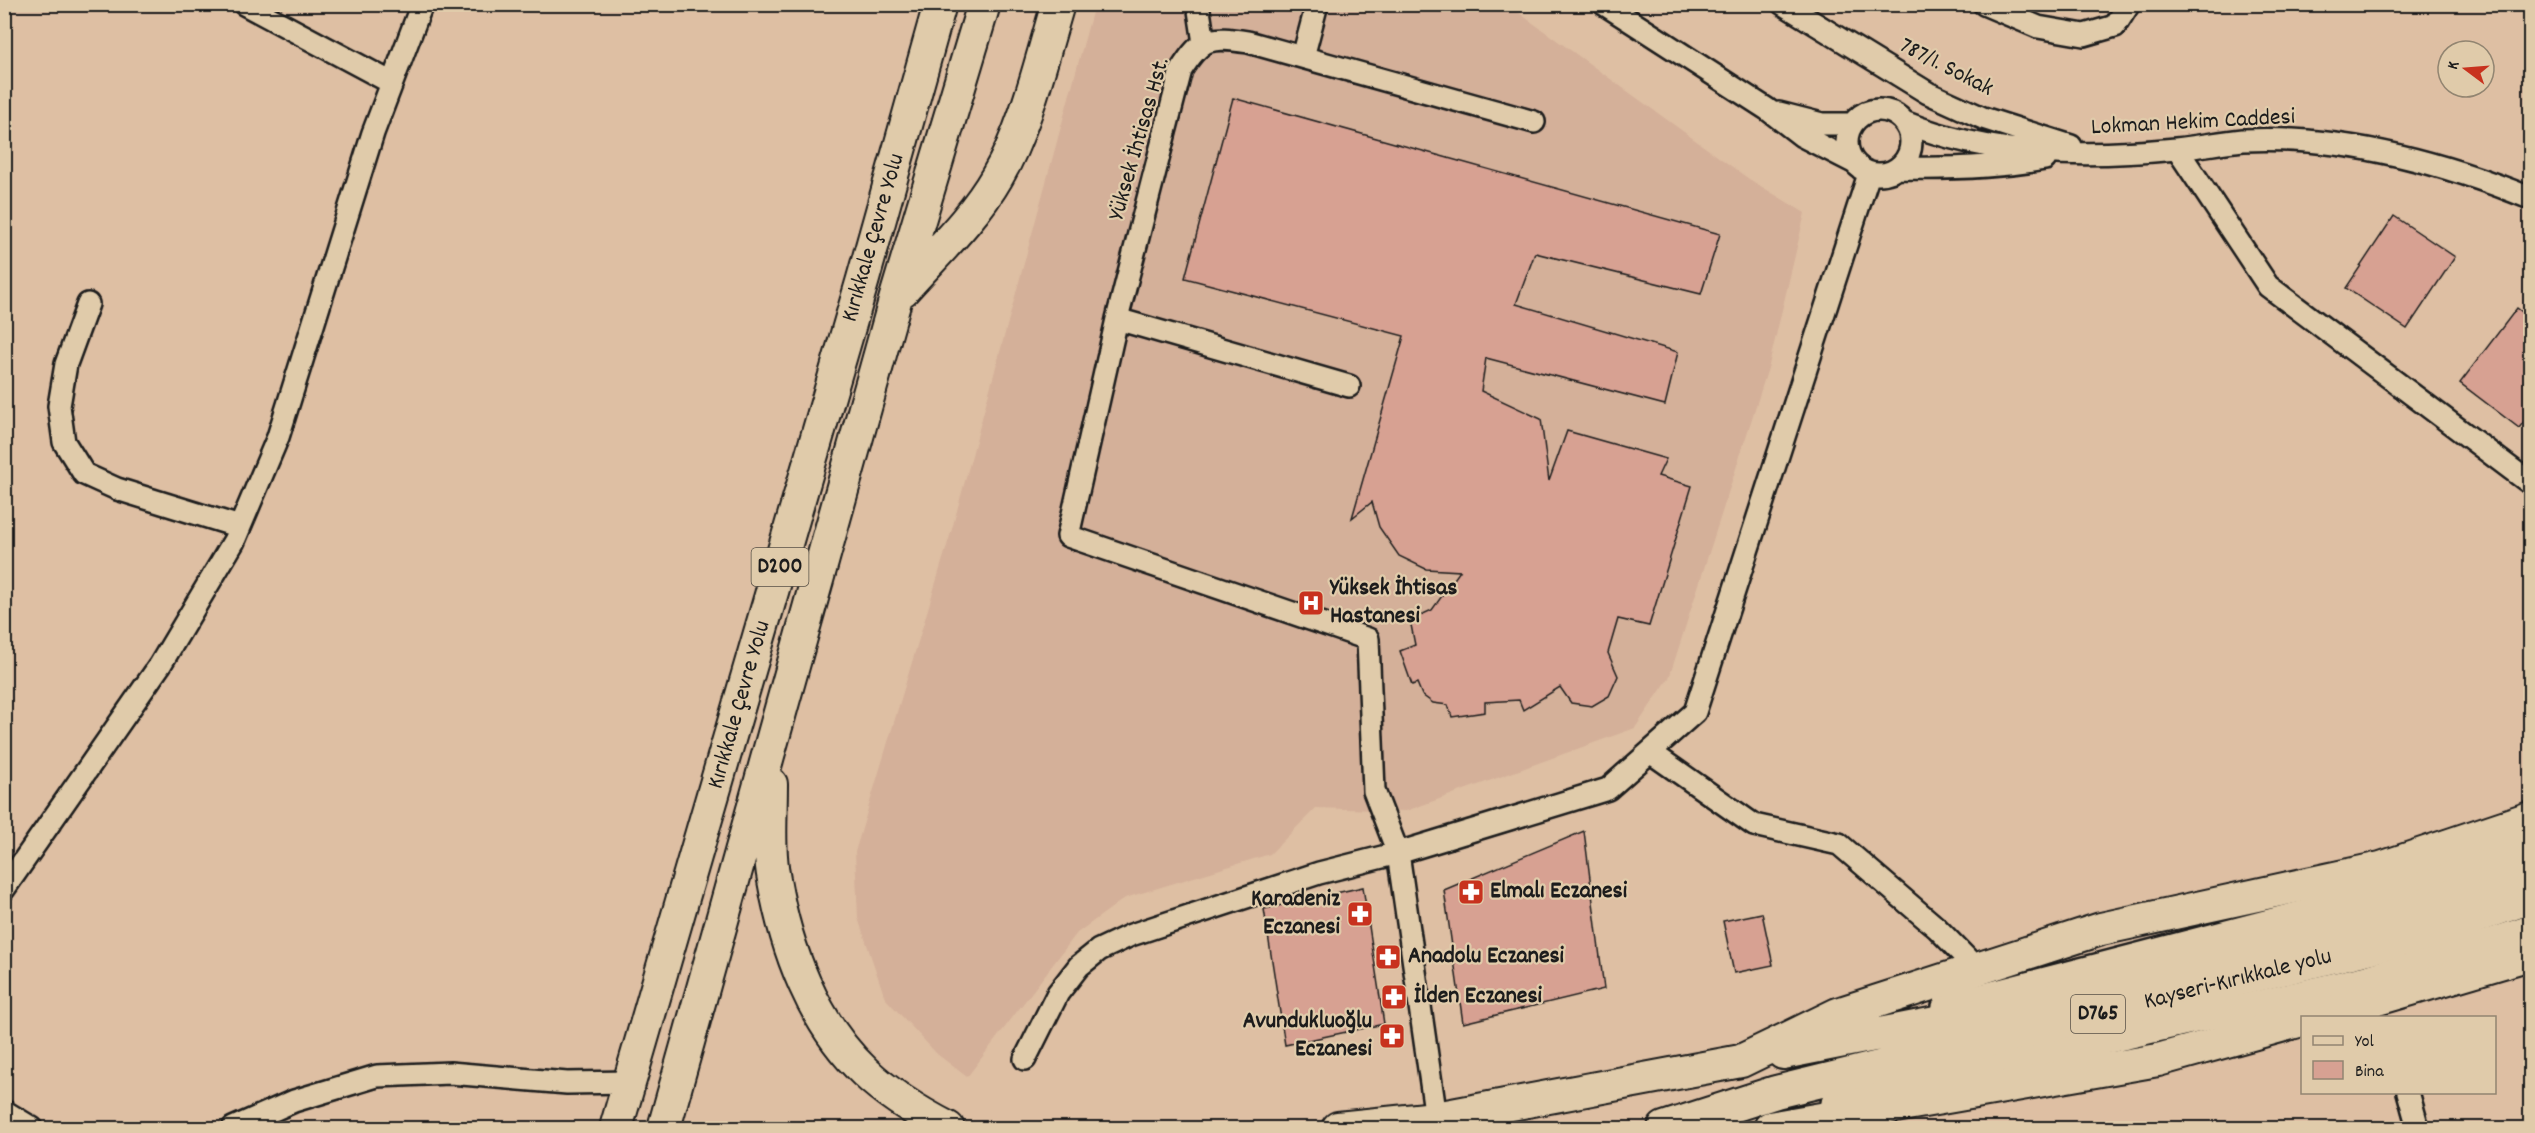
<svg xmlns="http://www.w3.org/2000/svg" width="2535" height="1133" viewBox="0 0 2535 1133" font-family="Dekko,sans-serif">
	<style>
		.built { fill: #d4b099 }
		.building { fill: #d7a192; stroke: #1c1c1c; stroke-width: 1.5 }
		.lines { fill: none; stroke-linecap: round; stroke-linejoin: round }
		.minor-casing { stroke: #1c1c1c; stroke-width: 26 }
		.major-casing { stroke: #1c1c1c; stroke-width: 32 }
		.highway-casing { stroke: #1c1c1c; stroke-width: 36 }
		.minor { stroke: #e0cbaa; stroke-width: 21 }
		.major { stroke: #e0cbaa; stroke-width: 27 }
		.highway { stroke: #e0cbaa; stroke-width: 32 }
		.labels { text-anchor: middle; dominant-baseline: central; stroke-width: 4.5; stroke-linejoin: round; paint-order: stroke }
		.shield { fill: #e0cbaa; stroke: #575047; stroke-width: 1.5 }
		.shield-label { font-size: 22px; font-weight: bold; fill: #1c1c1c }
		.street-label { font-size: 24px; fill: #1c1c1c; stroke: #e0cbaa }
		.poi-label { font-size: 24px; font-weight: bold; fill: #1c1c1c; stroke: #e0cbaa; text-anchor: start }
	</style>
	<rect width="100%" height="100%" fill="#debfa3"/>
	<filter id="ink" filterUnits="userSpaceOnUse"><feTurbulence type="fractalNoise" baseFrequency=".0167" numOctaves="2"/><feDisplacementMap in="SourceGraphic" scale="12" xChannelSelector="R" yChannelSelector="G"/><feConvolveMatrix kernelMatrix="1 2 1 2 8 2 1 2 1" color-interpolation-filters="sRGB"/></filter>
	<g filter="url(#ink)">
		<!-- built -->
		<path class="built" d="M1094,5H1508L1749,179L1805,213L1769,365L1669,678L1635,728L1406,811L1316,808L1270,854L1125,898L1077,933L967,1077L937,1054L885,998L858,918L855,852L952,529Z"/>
		<!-- building -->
		<path class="building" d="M1233,98L1720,234L1701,294L1535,253L1516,304L1678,352L1665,405L1486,358L1481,391L1541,419L1549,481L1567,431L1666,459L1658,476L1692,486L1649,626L1618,619L1608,653L1618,676L1609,696L1592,706L1571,703L1560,687L1523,710L1519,700L1485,702V712L1452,717L1448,705L1433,703L1422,695L1417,683L1412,685L1400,651L1415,645L1410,620L1432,610L1460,571L1426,569L1399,556L1379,527L1372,502L1352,518L1404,336L1185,278Z
			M2394,216L2455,257L2407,329L2346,288Z
			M2517,308L2530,318V414L2519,428L2460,383Z
			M1584,831L1604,989L1463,1023L1444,890Z
			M1363,887L1384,1024L1285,1045L1264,909Z
			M1762,913L1773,965L1734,973L1723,921Z"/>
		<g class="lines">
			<defs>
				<path id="minor" d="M244,4L392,83
					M1198,4L1204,43
					M1604,4L1767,109L1802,136L1853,162
					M1783,4L1928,93L1983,118L2071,146
					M1984,4L2038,27L2084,35L2115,26L2129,4
					M1303,57L1317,4
					M1847 142a32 32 0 1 1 64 0a32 32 0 1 1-64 0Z
					M1779,113L1822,124H1851
					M1904,122C1991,157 2084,158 2176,149C2198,147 2221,142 2243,140C2341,135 2441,162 2530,198
					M2177,149L2268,286L2530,483
					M1899,168C1948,169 1996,168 2045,159
					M88,304L66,364L59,406L64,442L84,474L117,489L240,527
					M1117,319L1349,386
					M1650,752L1754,825L1839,844L1937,928L1977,969
					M4,889L160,665L234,541L278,437L373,133L422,4
					M1025,1059L1058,993L1079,966L1099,950L1131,935L1319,873L1398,853L1608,789L1695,712L1869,174
					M2408,1092L2418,1128
					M4,1111L32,1128
					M1436,1118L1398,853L1374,791L1368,639L1068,536L1117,319L1181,70C1202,37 1210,36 1248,42L1534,122
					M233,1128L294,1101L377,1076L450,1073L567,1083L630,1082"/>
				<path id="major" d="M1946,1007L2409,887L2530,842
					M1835,1103L2367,979L2486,944L2530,929"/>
				<path id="highway" d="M903,290C935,254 973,219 997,177C1026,128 1041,60 1058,4
					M771,784C771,815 768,849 774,880C786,949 813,1023 865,1072C889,1095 919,1113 948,1128
					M2313,1018L2530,954
					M1783,1053L2078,995L2191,965L2356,926L2530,869
					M616,1128L863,279L940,4
					M664,1128L896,297L984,4
					M1338,1128L1436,1118L1741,1061L1838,1014L2101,929L2381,868L2530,818
					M1664,1128L1776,1092L2438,931L2530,897
					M1770,1128L2158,1060L2302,1020"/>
			</defs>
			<!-- minor casing -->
			<use href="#minor" class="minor-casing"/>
			<!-- major casing -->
			<use href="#major" class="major-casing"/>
			<!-- highway casing -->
			<use href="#highway" class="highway-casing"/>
			<!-- minor -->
			<use href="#minor" class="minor"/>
			<!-- major -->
			<use href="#major" class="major"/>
			<!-- highway -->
			<use href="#highway" class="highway"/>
		</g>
	</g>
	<!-- icons -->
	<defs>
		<symbol id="hospital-square" viewBox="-11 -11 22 22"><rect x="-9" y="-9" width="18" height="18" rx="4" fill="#c8321e" stroke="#e0cbaa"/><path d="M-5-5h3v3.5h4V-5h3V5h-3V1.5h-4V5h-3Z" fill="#fff"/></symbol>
		<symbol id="pharmacy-square" viewBox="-11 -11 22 22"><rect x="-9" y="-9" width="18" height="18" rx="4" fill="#c8321e" stroke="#e0cbaa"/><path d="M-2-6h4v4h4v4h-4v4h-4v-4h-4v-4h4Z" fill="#fff"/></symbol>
	</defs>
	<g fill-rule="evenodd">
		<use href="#hospital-square" x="1296" y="588" width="30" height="30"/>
		<use href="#pharmacy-square" x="1456" y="877" width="30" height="30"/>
		<use href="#pharmacy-square" x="1345" y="899" width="30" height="30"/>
		<use href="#pharmacy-square" x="1373" y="942" width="30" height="30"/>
		<use href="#pharmacy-square" x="1379" y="982" width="30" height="30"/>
		<use href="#pharmacy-square" x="1377" y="1021" width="30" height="30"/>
	</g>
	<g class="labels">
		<!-- shield labels -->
		<g class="shield">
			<rect x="751.5" y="548" width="57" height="38" rx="4.5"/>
			<rect x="2071" y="995" width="54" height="38" rx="4.5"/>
		</g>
		<g class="shield-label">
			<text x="780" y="567">D200</text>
			<text x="2098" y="1014">D765</text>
		</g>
		<!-- street labels -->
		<g class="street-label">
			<text transform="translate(1946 68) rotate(27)">787/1. Sokak</text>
			<text transform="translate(2193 123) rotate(-3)">Lokman Hekim Caddesi</text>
			<text transform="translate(1140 139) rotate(-74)">Yüksek İhtisas Hst.</text>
			<text transform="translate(874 238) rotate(-74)">Kırıkkale Çevre Yolu</text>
			<text transform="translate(740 705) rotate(-74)">Kırıkkale Çevre Yolu</text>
			<text transform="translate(2238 980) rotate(-14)">Kayseri-Kırıkkale yolu</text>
		</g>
		<!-- poi labels -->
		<g class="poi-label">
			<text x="1330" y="589">Yüksek İhtisas<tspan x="1330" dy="28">Hastanesi</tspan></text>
			<text x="1490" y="892">Elmalı Eczanesi</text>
			<text x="1340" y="900" text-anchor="end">Karadeniz<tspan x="1340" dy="28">Eczanesi</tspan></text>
			<text x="1408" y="957">Anadolu Eczanesi</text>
			<text x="1414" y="997">İlden Eczanesi</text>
			<text x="1372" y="1022" text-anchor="end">Avundukluoğlu<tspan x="1372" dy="28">Eczanesi</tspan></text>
		</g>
	</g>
	<!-- margin -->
	<rect width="2535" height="1133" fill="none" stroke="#e0cbaa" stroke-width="24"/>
	<rect x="12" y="12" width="2511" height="1109" fill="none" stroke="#1c1c1c" stroke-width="2" filter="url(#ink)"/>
	<!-- legend -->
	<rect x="2301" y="1016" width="195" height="78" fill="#e0cbaa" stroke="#928571" stroke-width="1.5"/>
	<rect x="2313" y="1036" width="30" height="9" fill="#e0cbaa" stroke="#928571" stroke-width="1.5"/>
	<text x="2355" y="1046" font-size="18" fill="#1c1c1c">Yol</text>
	<rect x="2313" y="1061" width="30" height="18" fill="#d7a192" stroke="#928571" stroke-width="1.5"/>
	<text x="2355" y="1076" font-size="18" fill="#1c1c1c">Bina</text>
	<!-- north arrow -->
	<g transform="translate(2466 69) rotate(286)"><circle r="28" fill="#e0cbaa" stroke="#928571" stroke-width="1.5"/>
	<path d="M0-4.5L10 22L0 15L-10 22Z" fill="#c8321e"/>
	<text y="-9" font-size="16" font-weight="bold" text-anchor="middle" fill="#1c1c1c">K</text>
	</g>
</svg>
